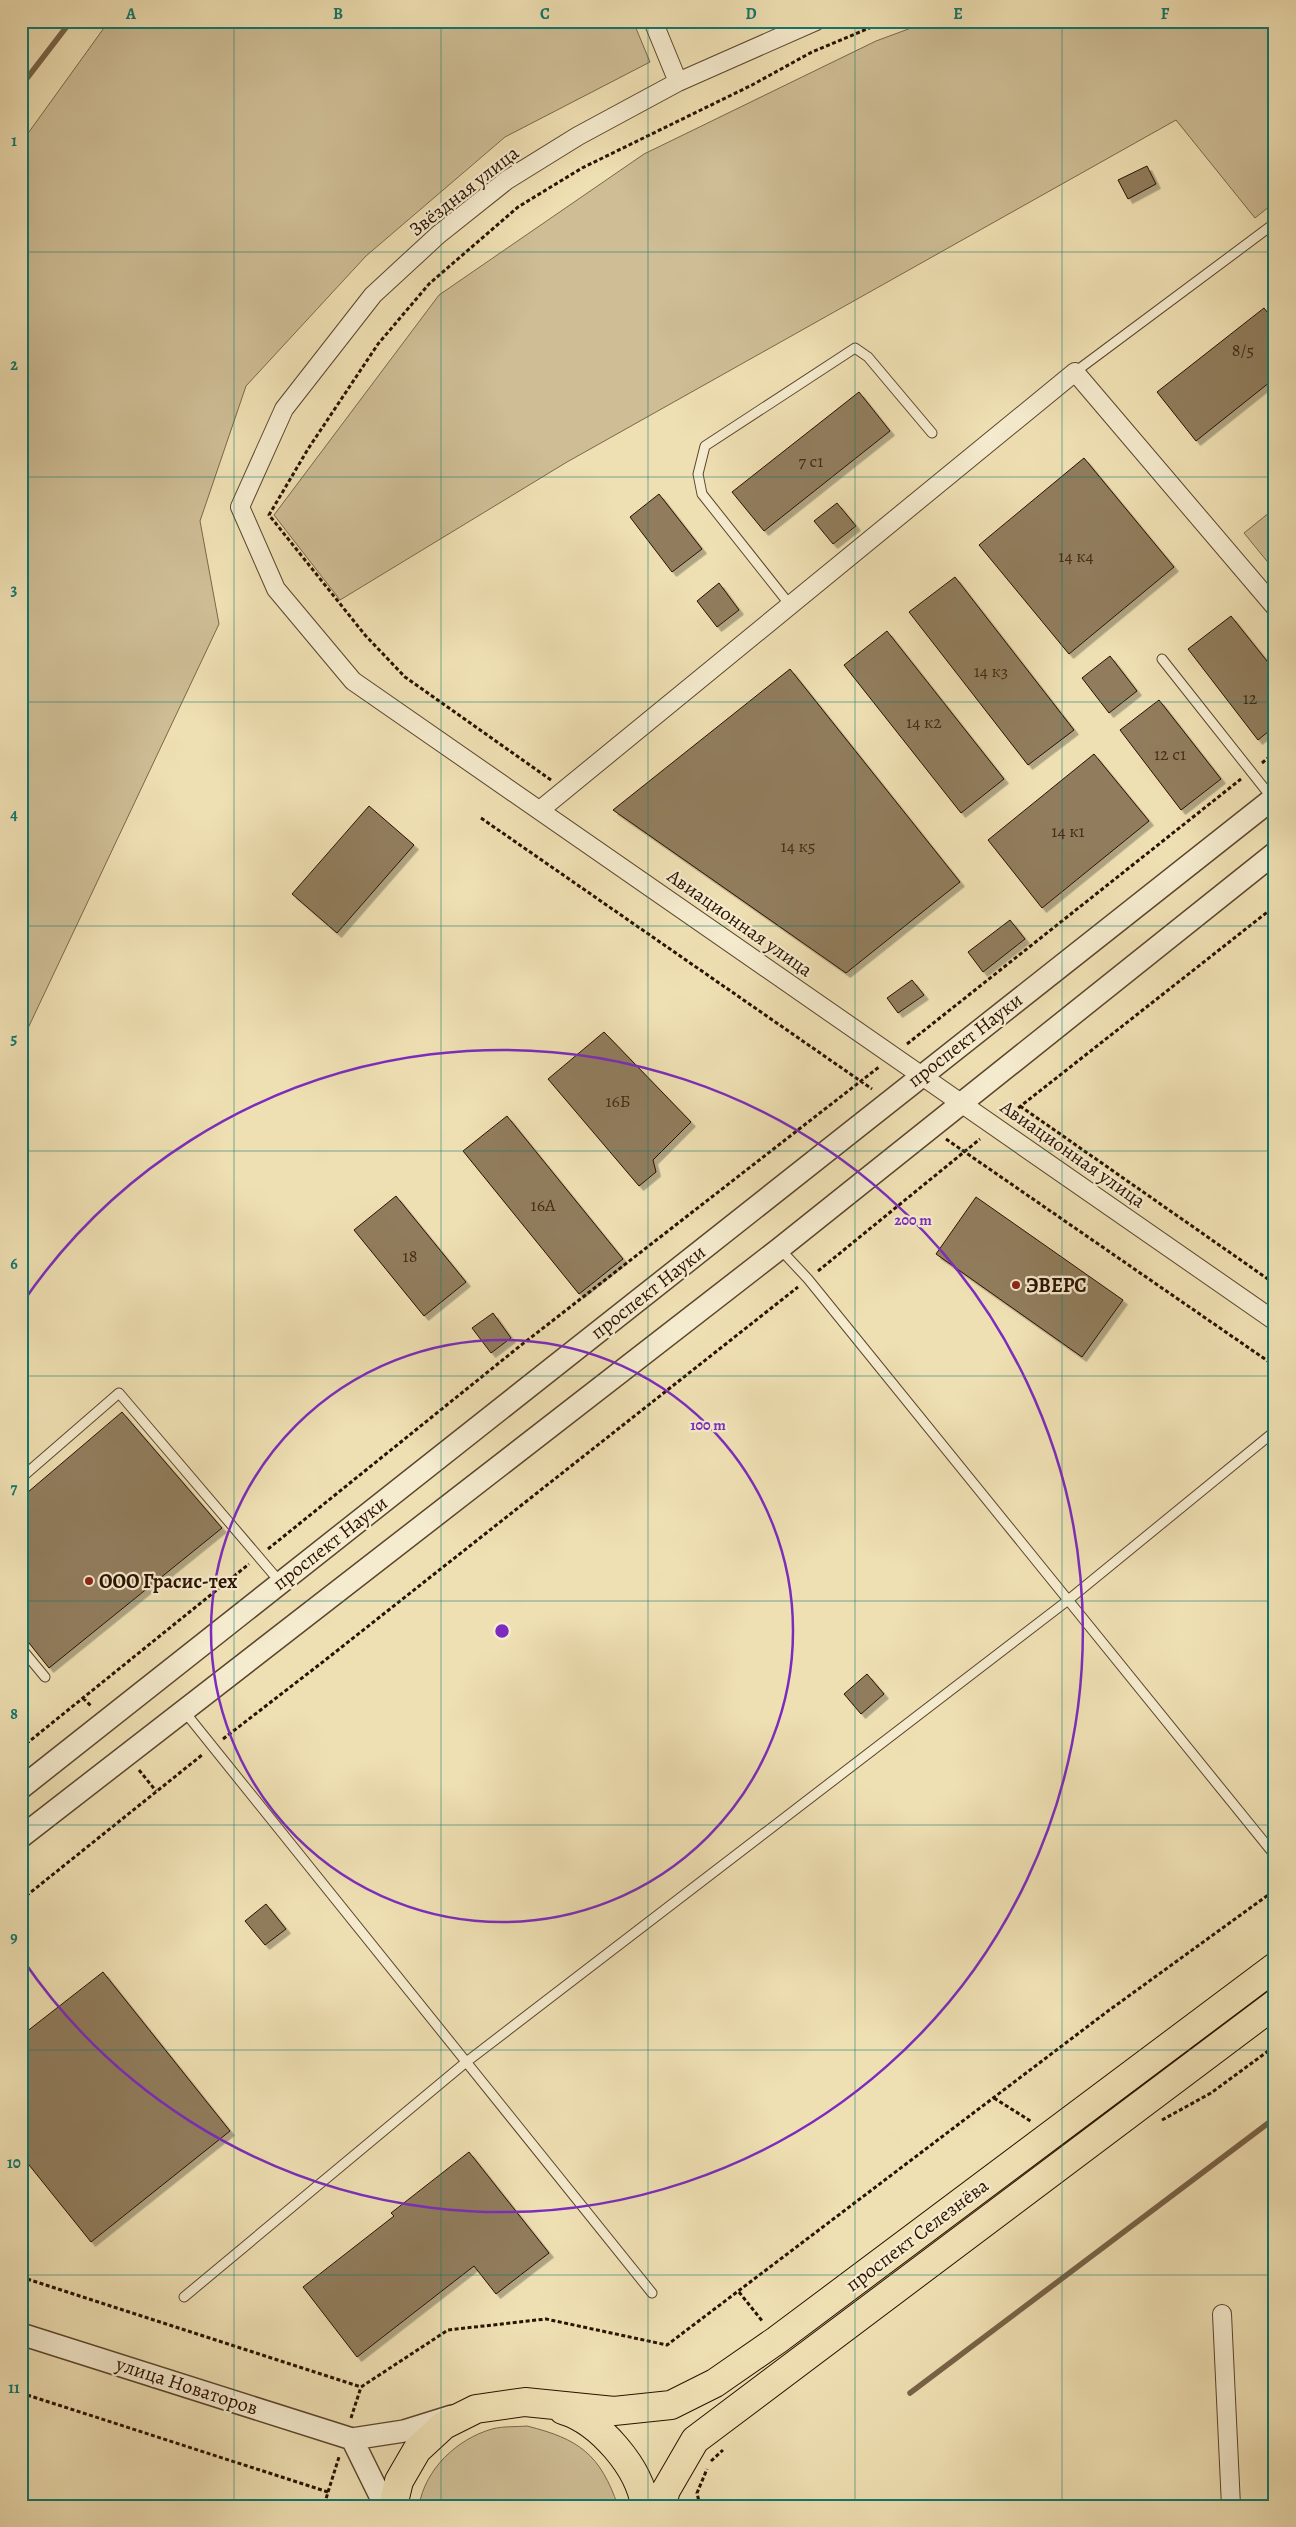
<svg xmlns="http://www.w3.org/2000/svg" width="1296" height="2527" viewBox="0 0 1296 2527" font-family="Alegreya,serif">
	<style>
		.green { fill: #cebd95; stroke: #7c674a }
		.lines { fill: none; stroke-linecap: round; stroke-linejoin: round }
		.stream { stroke: #786347; stroke-width: 5.5 }
		.building { fill: #917d5d; stroke: #2b1100; filter: url(#shadow) }
		.service-casing { stroke: #5c452d; stroke-width: 11 }
		.minor-casing { stroke: #5c452d; stroke-width: 20 }
		.tertiary-casing { stroke: #5c452d; stroke-width: 24 }
		.primary-casing { stroke: #2b1100; stroke-width: 30 }
		.path { stroke: #2b1100; stroke-width: 3; stroke-dasharray: 4 2.5; stroke-linecap: butt }
		.service { stroke: #f5ebce; stroke-width: 9 }
		.minor { stroke: #f5ebce; stroke-width: 18 }
		.tertiary { stroke: #f5ebce; stroke-width: 21 }
		.primary { stroke: #efe0b3; stroke-width: 28 }
		.grid { fill: none; stroke: #0f766e; stroke-width: 1; stroke-opacity: 0.55 }
		.ring { fill: none; stroke: #7b2cbf; stroke-width: 2.5 }
		.poi-dot { fill: #8f2418; stroke: #f5ebce; stroke-width: 2 }
		.labels { text-anchor: middle; dominant-baseline: central; stroke-width: 4.5; stroke-linejoin: round; paint-order: stroke }
		.number-label { font-size: 18px; fill: #442c17 }
		.street-label { font-size: 20px; fill: #2b1100; stroke: #f5ebce }
		.poi-label { font-size: 20px; font-weight: bold; fill: #2b1100; stroke: #f5ebce; text-anchor: start }
		.centre { fill: #7b2cbf; stroke: #f5ebce; stroke-width: 2.5 }
		.ring-label { font-size: 15px; text-anchor: middle; font-weight: bold; fill: #7b2cbf; stroke: #f5ebce; stroke-width: 4.5; stroke-linejoin: round; paint-order: stroke }
		.neatline { fill: none; stroke: #0f766e; stroke-width: 2 }
		.grid-label { font-size: 16px; text-anchor: middle; font-weight: bold; fill: #0f766e }
	</style>
	<defs>
		<filter id="shadow"><feDropShadow dx="4.5" dy="4.5" stdDeviation="0" flood-color="#0004"/></filter>
	</defs>
	<rect width="100%" height="100%" fill="#efe0b3"/>
	<filter id="stains"><feTurbulence type="fractalNoise" baseFrequency=".004" numOctaves="4"/><feColorMatrix values="0 0 0 0 .2 0 0 0 0 .09 0 0 0 0 .02 0 0 0 .5 -.17"/></filter>
	<radialGradient id="worn" r=".72"><stop offset=".6" stop-color="#630" stop-opacity="0"/><stop offset="1" stop-color="#630" stop-opacity=".3"/></radialGradient>
	<!-- green -->
	<path class="green" d="M109,21H633L650,62L505,137L366,256L246,386L200,521L219,624L21,1043V143Z
		M930,21H1275V202L1255,218L1176,120L567,462L340,600L274,515L439,295L644,154L876,41Z
		M1275,508V571L1244,533Z
		M527,2426C579,2439 600,2454 618,2506H419C425,2469 457,2439 492,2429C503,2426 516,2427 527,2426Z"/>
	<g class="lines">
		<!-- stream -->
		<path class="stream" d="M21,86L71,21
			M910,2393L1275,2118"/>
	</g>
	<!-- building -->
	<path class="building" d="M1147,166L1156,184L1128,199L1118,180Z
		M1264,308L1275,322V378L1196,441L1157,392Z
		M859,392L890,431L764,531L732,492Z
		M1084,458L1174,567L1069,654L979,545Z
		M659,494L702,549L672,572L630,517Z
		M837,503L856,526L833,544L814,521Z
		M955,577L1074,730L1028,765L909,612Z
		M719,583L739,610L717,627L697,601Z
		M1231,616L1275,671V726L1258,740L1188,649Z
		M887,631L1004,779L961,813L844,665Z
		M1110,656L1137,691L1109,713L1082,678Z
		M790,669L960,882L846,973L613,810Z
		M1159,700L1221,779L1181,810L1120,730Z
		M1094,754L1149,821L1042,908L988,840Z
		M369,806L414,845L337,933L292,894Z
		M1010,920L1025,939L983,972L968,952Z
		M912,980L924,995L898,1013L887,998Z
		M604,1032L691,1122L653,1160L656,1172L639,1186L548,1079Z
		M507,1116L623,1259L579,1294L463,1151Z
		M396,1196L466,1282L424,1316L354,1230Z
		M976,1197L1123,1300L1082,1357L936,1254Z
		M493,1313L511,1338L491,1353L472,1328Z
		M122,1412L222,1528L49,1668L21,1633V1498Z
		M867,1674L884,1694L861,1714L844,1694Z
		M266,1904L286,1929L265,1945L245,1921Z
		M103,1972L230,2131L91,2242L21,2155V2036Z
		M469,2152L549,2253L496,2294L474,2266L357,2357L303,2287L394,2216L391,2213Z"/>
	<g class="lines">
		<defs>
			<path id="service" d="M21,243L23,242
				M1075,372L1275,223
				M790,605L702,494L698,474L705,446L855,348L868,357L932,433
				M1162,659L1272,798
				M780,1249L808,1279L1273,1853
				M21,1478L119,1393L280,1582
				M21,1648L45,1677
				M184,1711L652,2293
				M184,2297L465,2063L1067,1601L1275,1431"/>
			<path id="minor" d="M653,21L678,82
				M816,21L678,82L578,136L507,180L438,235L373,295L284,409L240,507L276,589L353,681L1275,1321
				M540,810L1075,372L1275,607
				M1222,2314L1231,2506"/>
			<path id="tertiary" d="M21,1788L1275,797
				M21,1837L779,1249L1275,853
				M21,2334L352,2439L404,2431L452,2416
				M352,2439L385,2506"/>
			<path id="primary" d="M563,2410C600,2421 640,2468 645,2506
				M393,2506L399,2481L417,2450L444,2425L476,2409L525,2402L614,2411L671,2405L715,2383L777,2340L1275,1967
				M661,2506L666,2490L695,2440L1275,2004"/>
		</defs>
		<!-- service casing -->
		<use href="#service" class="service-casing"/>
		<!-- minor casing -->
		<use href="#minor" class="minor-casing"/>
		<!-- tertiary casing -->
		<use href="#tertiary" class="tertiary-casing"/>
		<!-- primary casing -->
		<use href="#primary" class="primary-casing"/>
		<!-- path -->
		<path class="path" d="M1262,763L1275,752
			M551,780L405,677L365,635L269,515L308,449L378,344L429,284L518,207L582,168L752,85L812,52L886,21
			M481,818L872,1089
			M907,1044L1241,779
			M1020,1106L1275,1284
			M1008,1116L1275,906
			M946,1139L1275,1366
			M818,1271L980,1139
			M268,1549L520,1346L879,1067
			M83,1698L92,1707
			M223,1739L324,1661L798,1287
			M21,1748L249,1564
			M139,1770L156,1791
			M21,1900L202,1755
			M994,2098L1032,2122
			M1162,2120L1211,2093L1275,2046
			M21,2277L361,2387L448,2330L546,2319L667,2345L1108,2011L1275,1890
			M739,2292L763,2322
			M21,2393L328,2492L324,2506
			M351,2418L361,2387
			M711,2461L723,2450
			M328,2492L339,2457
			M700,2506L697,2493L707,2469"/>
		<!-- service -->
		<use href="#service" class="service"/>
		<!-- minor -->
		<use href="#minor" class="minor"/>
		<!-- tertiary -->
		<use href="#tertiary" class="tertiary"/>
		<!-- primary -->
		<use href="#primary" class="primary"/>
	</g>
	<!-- grid -->
	<path class="grid" d="M234,21V2506M441,21V2506M648,21V2506M855,21V2506M1062,21V2506M21,252H1275M21,477H1275M21,702H1275M21,926H1275M21,1151H1275M21,1376H1275M21,1601H1275M21,1825H1275M21,2050H1275M21,2275H1275"/>
	<!-- distance rings -->
	<g class="ring">
		<circle cx="502" cy="1631" r="291"/>
		<path d="M23 1302A581 581 0 1 1 23 1960"/>
	</g>
	<!-- markers -->
	<g class="poi-dot">
		<circle cx="1016" cy="1285" r="5"/>
		<circle cx="89" cy="1581" r="5"/>
	</g>
	<g class="labels">
		<!-- number labels -->
		<g class="number-label">
			<text x="1243" y="350">8/5</text>
			<text x="811" y="461">7 с1</text>
			<text x="1076" y="556">14 к4</text>
			<text x="991" y="671">14 к3</text>
			<text x="1250" y="698">12</text>
			<text x="924" y="722">14 к2</text>
			<text x="1170" y="754">12 с1</text>
			<text x="1068" y="831">14 к1</text>
			<text x="798" y="846">14 к5</text>
			<text x="618" y="1101">16Б</text>
			<text x="543" y="1205">16А</text>
			<text x="410" y="1256">18</text>
		</g>
		<!-- street labels -->
		<g class="street-label">
			<text transform="translate(464 191) rotate(-38)">Звёздная улица</text>
			<text transform="translate(740 923) rotate(35)">Авиационная улица</text>
			<text transform="translate(965 1040) rotate(-38)">проспект Науки</text>
			<text transform="translate(1073 1154) rotate(35)">Авиационная улица</text>
			<text transform="translate(648 1292) rotate(-38)">проспект Науки</text>
			<text transform="translate(330 1543) rotate(-38)">проспект Науки</text>
			<text transform="translate(917 2235) rotate(-37)">проспект Селезнёва</text>
			<text transform="translate(187 2386) rotate(18)">улица Новаторов</text>
		</g>
		<!-- poi labels -->
		<g class="poi-label">
			<text x="1026" y="1285">ЭВЕРС</text>
			<text x="99" y="1581">ООО Грасис-тех</text>
		</g>
	</g>
	<circle cx="502" cy="1631" r="8" class="centre"/>
	<g class="ring-label">
		<text x="913" y="1225">200 m</text>
		<text x="708" y="1430">100 m</text>
	</g>
	<!-- margin -->
	<rect width="1296" height="2527" fill="none" stroke="#efe0b3" stroke-width="55"/>
	<rect x="28" y="28" width="1240" height="2472" class="neatline"/>
	<g class="grid-label">
		<text x="131" y="19">A</text>
		<text x="338" y="19">B</text>
		<text x="545" y="19">C</text>
		<text x="751" y="19">D</text>
		<text x="958" y="19">E</text>
		<text x="1165" y="19">F</text>
		<text x="14" y="146">1</text>
		<text x="14" y="370">2</text>
		<text x="14" y="595">3</text>
		<text x="14" y="820">4</text>
		<text x="14" y="1044">5</text>
		<text x="14" y="1269">6</text>
		<text x="14" y="1494">7</text>
		<text x="14" y="1719">8</text>
		<text x="14" y="1943">9</text>
		<text x="14" y="2168">10</text>
		<text x="14" y="2393">11</text>
	</g>
	<rect width="100%" height="100%" filter="url(#stains)"/>
	<rect width="100%" height="100%" fill="url(#worn)"/>
</svg>
